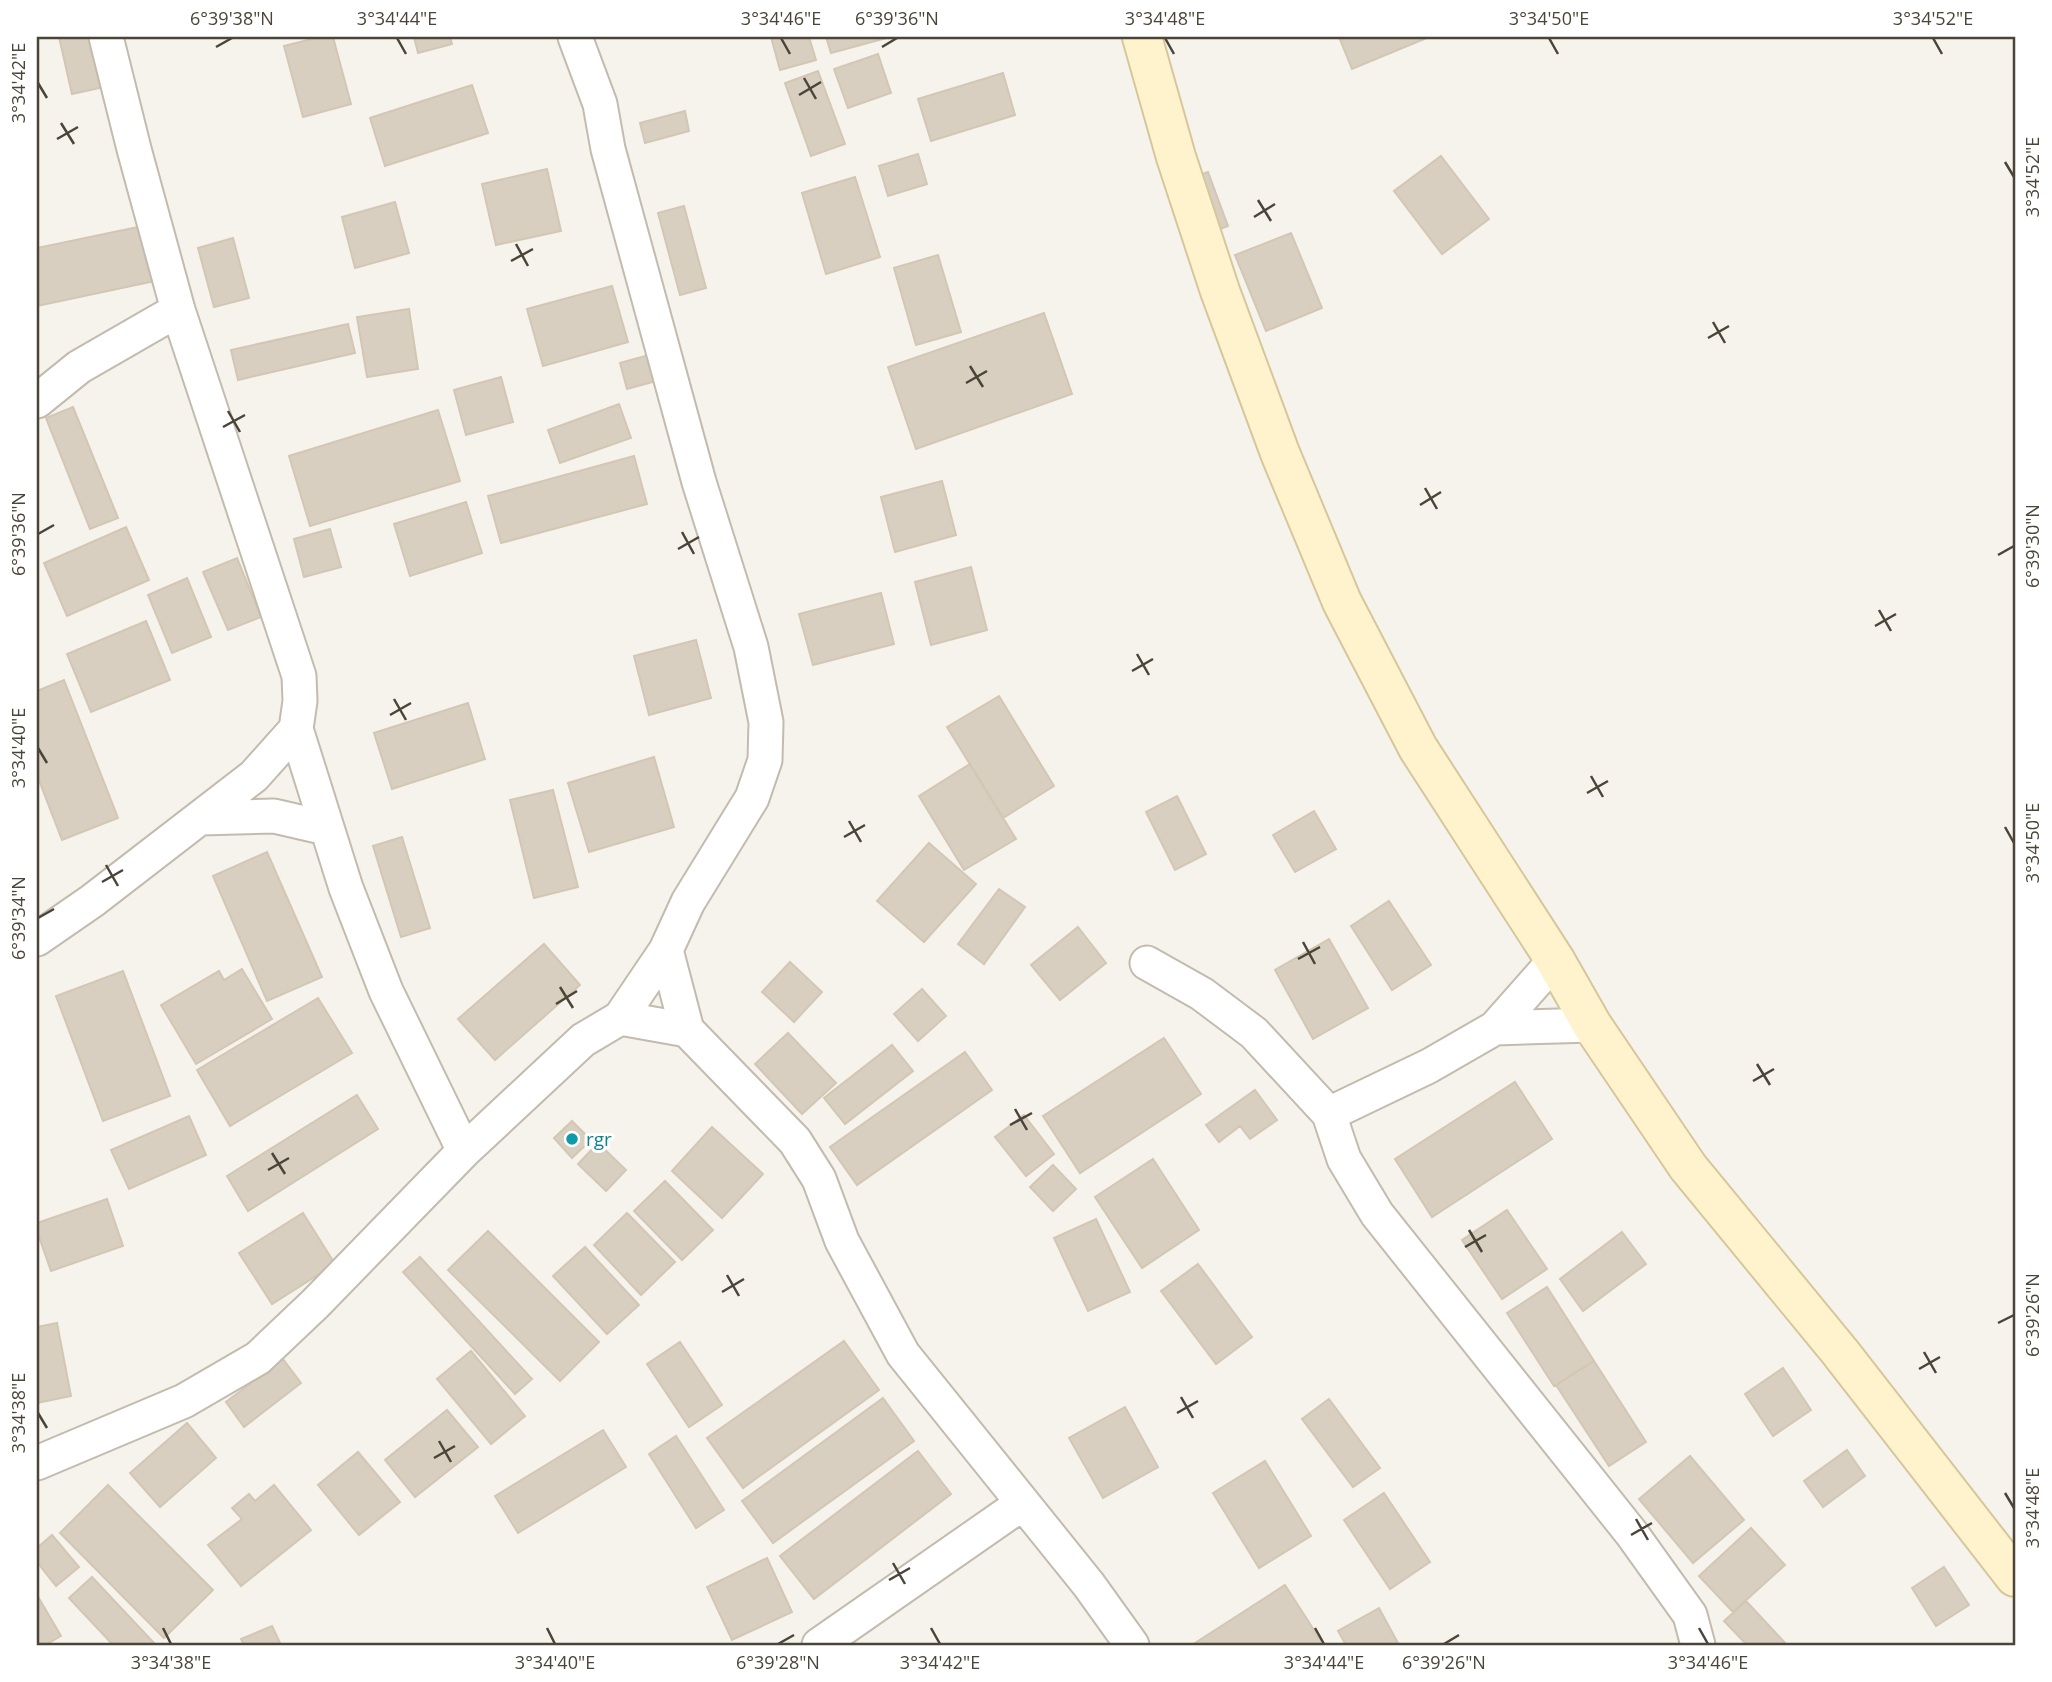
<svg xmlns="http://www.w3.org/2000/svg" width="2052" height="1682" viewBox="0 0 2052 1682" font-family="'Open Sans',sans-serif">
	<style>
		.building { fill: #d8cfc1; stroke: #d3c7b4; stroke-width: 2 }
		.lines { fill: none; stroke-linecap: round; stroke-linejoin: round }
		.street-casing { stroke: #c2bbae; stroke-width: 37 }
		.secondary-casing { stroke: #d6c79b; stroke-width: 42 }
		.street { stroke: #fff; stroke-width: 33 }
		.secondary { stroke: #fff3cd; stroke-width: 38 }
		.ticks { fill: none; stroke: #4b4439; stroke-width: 2.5 }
		.culture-dot { fill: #0f9aa8; stroke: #fff; stroke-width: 2.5 }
		.labels { text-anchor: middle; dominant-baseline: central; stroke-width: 6; stroke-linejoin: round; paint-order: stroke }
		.culture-label { font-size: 19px; fill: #0d838f; stroke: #fff; text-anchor: start }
		.neatline { fill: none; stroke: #4b4439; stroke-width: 2.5 }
		.ticks-label { font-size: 18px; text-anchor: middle; fill: #4b4439 }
	</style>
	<rect width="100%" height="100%" fill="#f6f3ec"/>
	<!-- building -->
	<path class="building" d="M59,37H93L104,87L72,94Z
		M320,37H333L351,104L303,117L284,46Z
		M414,37H450L452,44L418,53Z
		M771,37H809L816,60L780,70Z
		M826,37H890L831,53Z
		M1339,37H1429L1352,69Z
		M878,54L891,93L848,108L834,69Z
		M818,71L845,144L811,156L785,83Z
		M1003,73L1015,115L931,141L918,99Z
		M472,85L488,133L385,166L370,118Z
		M685,111L689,131L645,143L640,123Z
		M918,154L927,184L888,196L879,166Z
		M1441,156L1489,219L1442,254L1394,191Z
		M547,169L561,231L496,245L482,184Z
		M1208,172L1228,226L1206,235L1185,180Z
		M855,177L880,257L826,274L802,193Z
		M395,202L409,253L355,268L342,217Z
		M684,206L706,288L680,295L658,213Z
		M143,226L155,281L37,306V248Z
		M1291,233L1322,308L1266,331L1235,255Z
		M233,238L249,298L214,307L198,248Z
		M938,255L961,332L916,345L894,268Z
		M612,286L628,342L543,366L527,309Z
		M409,309L418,369L367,377L357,317Z
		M1044,313L1072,394L916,449L888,367Z
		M348,324L355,353L238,380L231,350Z
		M649,355L656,381L627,389L620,363Z
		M501,377L513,422L466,435L454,390Z
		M619,404L631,438L560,463L548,430Z
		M73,407L118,518L90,529L46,418Z
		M438,410L460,481L310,526L289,456Z
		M634,456L647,504L501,543L488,496Z
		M942,481L956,535L895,552L881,497Z
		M466,502L482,553L410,576L394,524Z
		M126,527L149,580L67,616L44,563Z
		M330,529L341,567L304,577L294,539Z
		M237,558L261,617L228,630L203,572Z
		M971,567L987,630L931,645L915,582Z
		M187,578L211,637L172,653L148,595Z
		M881,593L894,644L813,665L799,614Z
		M146,621L170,680L91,712L67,654Z
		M696,640L711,698L649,715L634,656Z
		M64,680L118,818L62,840L37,775V691Z
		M999,696L1054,786L1003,818L947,727Z
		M468,703L485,759L392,789L374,733Z
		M654,757L674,827L589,852L568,783Z
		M970,764L1016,839L964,870L919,796Z
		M553,790L578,887L534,898L510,800Z
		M1177,796L1206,854L1175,870L1146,812Z
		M1314,811L1336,849L1295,872L1273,835Z
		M402,837L430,928L401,937L373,846Z
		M929,843L976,884L924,942L877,901Z
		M267,852L322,977L267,1001L213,876Z
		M999,889L1025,907L984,964L958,944Z
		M1389,901L1431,965L1392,990L1351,926Z
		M1078,927L1106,963L1060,1000L1031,965Z
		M1329,939L1368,1008L1313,1039L1275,970Z
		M544,944L580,985L495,1060L458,1019Z
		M790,962L822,992L794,1022L762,992Z
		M242,969L272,1019L196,1064L161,1005L219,971L224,980Z
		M123,971L170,1096L103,1121L56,996Z
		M922,989L946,1016L918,1041L894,1014Z
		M318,998L352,1053L230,1126L197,1070Z
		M788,1033L836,1083L802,1114L755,1064Z
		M1164,1038L1201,1094L1080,1173L1043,1116Z
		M892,1045L913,1071L845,1124L824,1098Z
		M965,1052L992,1090L857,1185L830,1147Z
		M1515,1082L1552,1139L1432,1217L1395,1159Z
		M1255,1090L1277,1120L1250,1139L1240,1126L1219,1142L1206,1125Z
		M357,1095L378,1129L248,1211L227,1176Z
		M1024,1115L1054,1154L1026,1176L995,1137Z
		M189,1116L206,1155L129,1189L111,1150Z
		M572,1121L591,1140L572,1158L554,1138Z
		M712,1127L763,1174L722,1218L672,1171Z
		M598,1143L626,1170L606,1191L578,1164Z
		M1153,1159L1199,1230L1142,1268L1095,1197Z
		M1053,1165L1076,1189L1053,1211L1030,1187Z
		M665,1181L713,1230L682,1260L634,1211Z
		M107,1199L123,1246L51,1271L37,1231V1223Z
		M1507,1210L1547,1269L1502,1299L1462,1240Z
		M303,1213L335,1264L272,1304L239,1253Z
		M627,1213L675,1262L641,1295L594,1245Z
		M1096,1219L1130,1292L1088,1311L1054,1238Z
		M488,1231L599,1342L560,1381L448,1270Z
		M1622,1232L1646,1264L1583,1311L1560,1279Z
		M585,1247L639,1305L607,1334L553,1276Z
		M420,1257L532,1379L515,1394L403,1272Z
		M1198,1264L1252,1337L1216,1364L1161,1291Z
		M1547,1287L1594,1361L1554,1386L1507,1313Z
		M57,1323L71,1396L37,1403V1327Z
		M844,1341L879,1390L743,1488L707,1438Z
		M680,1342L722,1405L689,1427L647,1364Z
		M471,1351L525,1416L491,1444L437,1379Z
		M283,1359L301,1383L244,1427L226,1402Z
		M1594,1361L1646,1442L1609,1466L1556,1385Z
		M1783,1368L1811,1410L1773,1436L1745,1394Z
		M883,1398L914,1441L773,1543L742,1501Z
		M1329,1399L1380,1468L1353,1487L1302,1419Z
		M1125,1407L1158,1467L1103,1498L1069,1438Z
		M447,1410L478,1447L415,1497L385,1460Z
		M187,1423L216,1458L160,1507L130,1473Z
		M603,1430L626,1467L518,1533L495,1496Z
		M676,1436L724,1510L696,1528L649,1454Z
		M1847,1450L1865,1476L1823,1507L1804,1481Z
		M918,1451L951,1494L814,1599L780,1556Z
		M358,1452L400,1502L359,1535L318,1485Z
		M1690,1456L1744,1520L1693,1563L1639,1499Z
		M1265,1461L1311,1536L1259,1568L1213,1493Z
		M108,1485L213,1590L164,1638L60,1533Z
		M274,1485L311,1530L241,1586L208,1545L242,1519L232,1508L249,1494L255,1501Z
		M1384,1493L1430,1562L1390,1589L1344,1520Z
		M1751,1528L1785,1565L1733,1612L1699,1576Z
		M52,1535L79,1567L56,1586L37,1562V1548Z
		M767,1558L792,1612L732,1640L707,1587Z
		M1944,1567L1969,1605L1936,1626L1912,1588Z
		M92,1577L154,1643L152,1645H113L69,1598Z
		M1285,1585L1323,1644L1192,1645Z
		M37,1595L61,1636L45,1645H37Z
		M1746,1601L1787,1645H1747L1724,1621Z
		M1379,1608L1399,1645H1346L1338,1631Z
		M272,1626L281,1645H244L241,1639Z"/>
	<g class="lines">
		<defs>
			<path id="street" d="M106,37L134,149L178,310L299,676L300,701L296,729L346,888L386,991L464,1151
				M37,401L79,367L178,310
				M201,818L274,816L326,828
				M37,939L92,901L254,776L296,729
				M666,950L687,1030L795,1141L819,1179L842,1241L903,1354L1089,1585L1132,1645
				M1147,963L1202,994L1254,1033L1329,1114L1344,1159L1377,1214L1632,1534L1690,1615L1698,1645
				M620,1018L687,1030
				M1495,1028L1592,1025
				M1329,1114L1429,1066L1495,1028L1555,960
				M37,1463L184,1401L258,1358L315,1304L464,1151L583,1040L620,1018L666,950L688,902L752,798L765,760L766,722L751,647L699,482L608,149L600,104L575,37
				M819,1645L1023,1503"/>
			<path id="secondary" d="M1142,37L1176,157L1220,291L1280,453L1342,602L1418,748L1555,960L1592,1025L1688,1167L1840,1352L2015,1577"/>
		</defs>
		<!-- street casing -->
		<use href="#street" class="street-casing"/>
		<!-- secondary casing -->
		<use href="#secondary" class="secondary-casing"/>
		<!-- street -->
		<use href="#street" class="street"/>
		<!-- secondary -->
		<use href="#secondary" class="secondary"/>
	</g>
	<!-- ticks -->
	<path class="ticks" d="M397,38L406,54M781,38L790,54M1165,38L1174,54M1549,38L1558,54M1933,38L1942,54M216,47L232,38M882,47L897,38M804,78L816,99M38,83L47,98M799,95L821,82M61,123L74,144M57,139L78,127M2005,162L2014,177M1258,200L1271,221M1254,217L1275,204M516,244L528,266M511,261L533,249M1713,322L1725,343M1708,338L1729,326M970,366L983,387M966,383L987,371M228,411L240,432M223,427L245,415M1425,488L1437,509M1420,505L1441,492M682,532L694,554M38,534L54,525M678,549L699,537M1998,555L2014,546M1879,610L1891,631M1875,626L1896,614M1137,654L1149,675M1132,671L1153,659M394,699L406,720M390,715L411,703M38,748L47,763M1591,776L1603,797M1587,793L1608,781M849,821L861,842M2005,827L2014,843M844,837L865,825M106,865L118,886M102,882L123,870M38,918L54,909M1303,942L1315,964M1298,959L1320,947M560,987L573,1008M556,1004L577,991M1757,1064L1770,1085M1753,1081L1774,1069M1015,1109L1027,1130M1010,1125L1032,1113M272,1153L285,1174M268,1170L289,1158M1469,1230L1482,1252M1465,1247L1486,1235M727,1275L739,1296M722,1292L744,1279M1998,1323L2014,1315M1924,1352L1936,1373M1919,1369L1940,1357M1181,1397L1193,1418M38,1413L47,1428M1177,1413L1198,1401M439,1441L451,1462M434,1458L455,1446M2005,1493L2014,1508M1636,1519L1648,1540M1631,1535L1652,1523M893,1563L905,1584M889,1580L910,1568M163,1628L171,1644M547,1628L555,1644M931,1628L940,1644M1315,1628L1324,1644M1699,1628L1708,1644M778,1644L794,1635M1444,1644L1459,1635"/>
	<!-- markers -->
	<circle class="culture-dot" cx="572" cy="1139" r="7"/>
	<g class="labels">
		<!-- culture labels -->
		<g class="culture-label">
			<text x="586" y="1139">rgr</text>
		</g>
	</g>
	<!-- border -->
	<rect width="2052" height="1682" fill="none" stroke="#ffffff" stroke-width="77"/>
	<rect x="38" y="38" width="1976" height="1606" class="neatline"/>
	<g class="ticks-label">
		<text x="232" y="25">6°39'38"N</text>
		<text x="397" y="25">3°34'44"E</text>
		<text x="781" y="25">3°34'46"E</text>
		<text x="897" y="25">6°39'36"N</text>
		<text x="1165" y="25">3°34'48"E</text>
		<text x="1549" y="25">3°34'50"E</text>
		<text x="1933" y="25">3°34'52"E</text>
		<text transform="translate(19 83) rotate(-90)" y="6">3°34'42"E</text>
		<text transform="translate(2033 177) rotate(-90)" y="6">3°34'52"E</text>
		<text transform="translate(19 534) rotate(-90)" y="6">6°39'36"N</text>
		<text transform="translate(2033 546) rotate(-90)" y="6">6°39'30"N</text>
		<text transform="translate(19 748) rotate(-90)" y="6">3°34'40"E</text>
		<text transform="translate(2033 843) rotate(-90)" y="6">3°34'50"E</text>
		<text transform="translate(19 918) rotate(-90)" y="6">6°39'34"N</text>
		<text transform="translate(2033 1315) rotate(-90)" y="6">6°39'26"N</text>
		<text transform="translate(19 1413) rotate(-90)" y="6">3°34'38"E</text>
		<text transform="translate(2033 1508) rotate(-90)" y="6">3°34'48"E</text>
		<text x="171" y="1669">3°34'38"E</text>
		<text x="555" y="1669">3°34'40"E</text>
		<text x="778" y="1669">6°39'28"N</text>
		<text x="940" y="1669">3°34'42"E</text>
		<text x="1324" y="1669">3°34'44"E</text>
		<text x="1444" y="1669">6°39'26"N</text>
		<text x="1708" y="1669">3°34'46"E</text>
	</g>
</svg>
